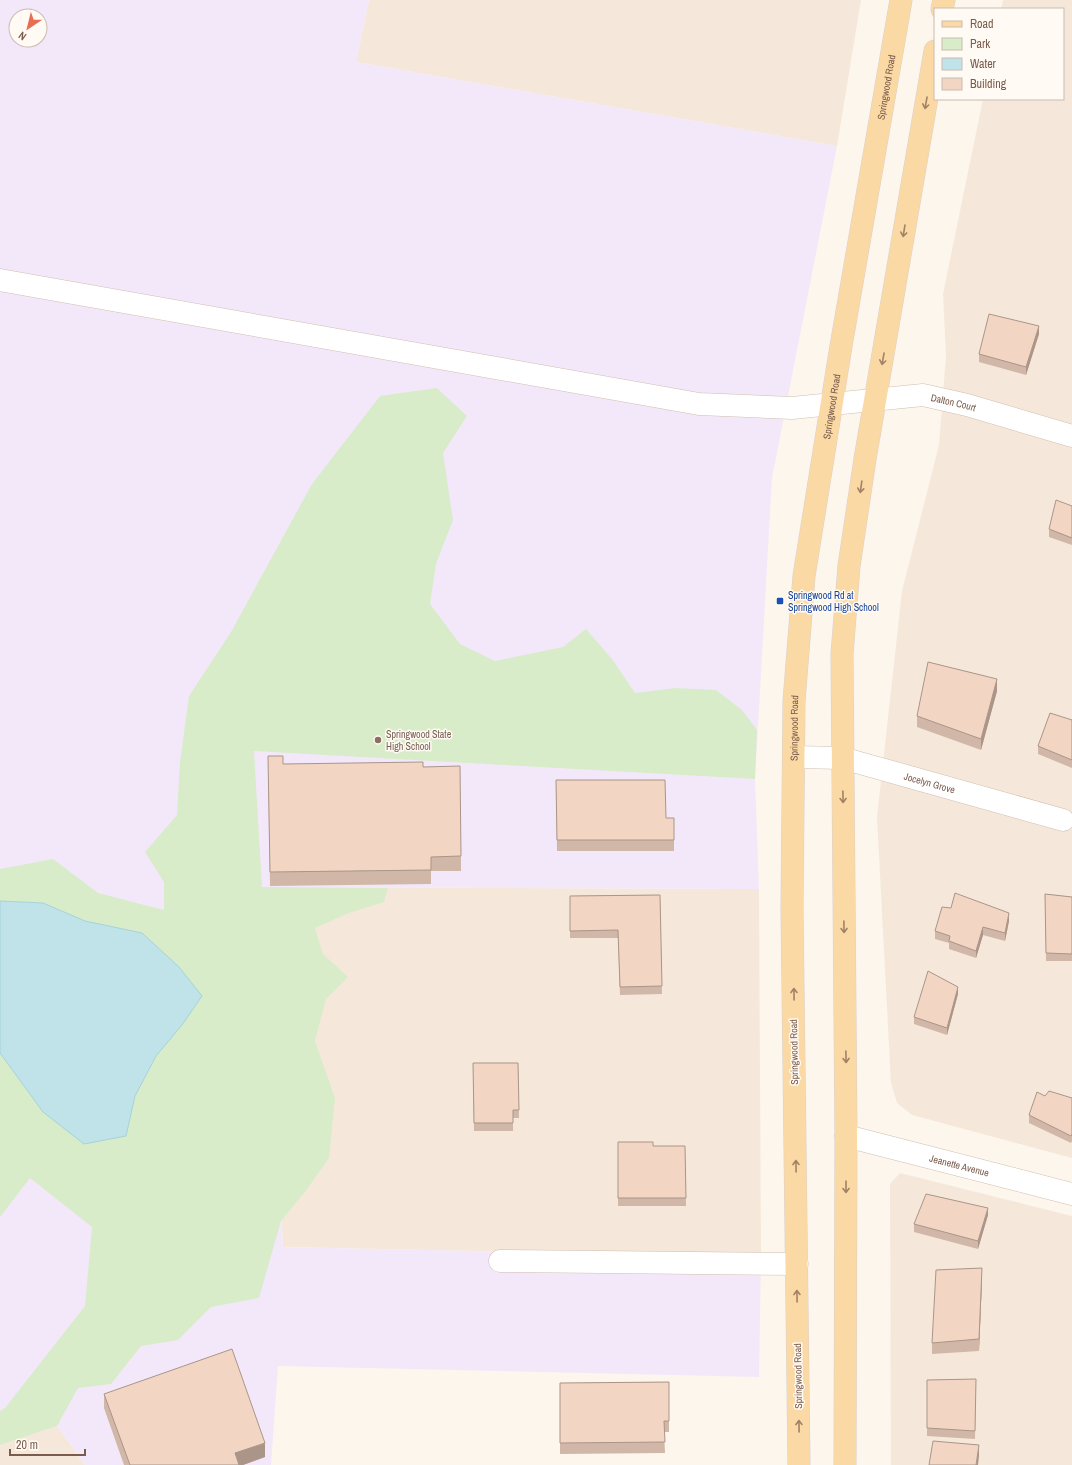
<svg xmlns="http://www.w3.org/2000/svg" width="1072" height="1465" viewBox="0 0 1072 1465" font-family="'Archivo Narrow',sans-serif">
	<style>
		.residential { fill: #f5e8da }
		.education { fill: #f3e8fa; fill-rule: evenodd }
		.green { fill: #d8ecc9 }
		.water { fill: #bfe3e8; stroke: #a5d3da }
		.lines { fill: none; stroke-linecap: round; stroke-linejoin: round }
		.minor-casing { stroke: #d1beb0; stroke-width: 23 }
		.major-casing { stroke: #dad1cd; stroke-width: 23 }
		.minor { stroke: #fff; stroke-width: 22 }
		.major { stroke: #fbd9a5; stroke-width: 22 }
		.wall { fill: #d1b7a8 }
		.shaded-wall { fill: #aa9588 }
		.building { fill: #f3d5c3; stroke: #aa9588 }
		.oneway { stroke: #a18267 }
		.transit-dot { fill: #1a4fb4; stroke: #fffaf3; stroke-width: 1.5 }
		.education-dot { fill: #8d6e63; stroke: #fffaf3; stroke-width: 1.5 }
		.labels { text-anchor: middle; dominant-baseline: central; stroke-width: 3; stroke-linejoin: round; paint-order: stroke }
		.street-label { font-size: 10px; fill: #7a5c4d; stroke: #fffaf3 }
		.transit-label { font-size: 10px; fill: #164399; stroke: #fffaf3; text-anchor: start }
		.education-label { font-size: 10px; fill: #785e54; stroke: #fffaf3; text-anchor: start }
	</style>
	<rect width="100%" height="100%" fill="#fdf6ec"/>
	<!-- residential -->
	<path class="residential" d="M369,0H861L837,146L356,62Z
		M1003,0H1072V1158L912,1115L897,1103L891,1083L877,817L902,591L939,445L946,356L943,294L983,99H1063V9H1001Z
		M262,887L759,889L761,1257L283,1247Z
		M900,1173L1072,1216V1465H891L890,1184Z
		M57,1426L85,1465H0V1445Z"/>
	<!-- education -->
	<path class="education" d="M0,0H369L356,62L837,146L772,478L755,779L759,889L262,887L283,1247L761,1257L759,1377L278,1366L271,1465H85L57,1426L0,1445ZM16,16H40V40H16Z"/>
	<!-- green -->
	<path class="green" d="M437,388L467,416L443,453L453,520L436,564L430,604L460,644L495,661L563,647L586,629L612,659L635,693L675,688L716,690L742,710L757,730L755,779L254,751L262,887L388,888L384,902L349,913L315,928L323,954L348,977L326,999L315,1041L335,1098L329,1158L305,1192L281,1221L259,1298L211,1307L178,1340L141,1346L111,1384L78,1388L57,1426L0,1445V1411L5,1408L85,1306L92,1227L30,1178L0,1217V1053L43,1112L126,1136L135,1096L156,1056L182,1025L141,933L85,921L43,903L0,901V869L53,859L98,893L164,910V882L145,852L177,815L180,762L189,696L231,632L312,484L380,396Z"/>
	<!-- water -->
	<path class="water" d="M0,901L43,903L85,921L142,933L179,967L202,996L182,1025L156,1056L135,1096L126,1136L84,1144L43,1112L0,1053Z"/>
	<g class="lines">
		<defs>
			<g id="minor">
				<path id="s1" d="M0,280L699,404L792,408L923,395L967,405L1072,436"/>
				<path id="s2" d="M794,757L842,758L1063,820"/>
				<path id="s3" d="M846,1136L1072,1194"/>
				<path d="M500,1261L797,1264"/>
			</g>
			<g id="major">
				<path d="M942,9L944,0"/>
				<path id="s4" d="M799,1465L792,908L794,701L804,576L841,346L901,0"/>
				<path d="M845,1465L846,1136L842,654L849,566L865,459L935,51"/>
			</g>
		</defs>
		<!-- minor casing -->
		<use href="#minor" class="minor-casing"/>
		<!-- major casing -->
		<use href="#major" class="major-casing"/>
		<!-- minor -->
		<use href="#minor" class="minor"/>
		<!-- major -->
		<use href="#major" class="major"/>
	</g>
	<!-- wall -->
	<path class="wall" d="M1039,334L1026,375L979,362V354Z
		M1072,506V545L1049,537V529Z
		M997,691L981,750L917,727V716Z
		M1072,720V768L1038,754V746Z
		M283,764L423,767L461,856V871H431V884L270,886L268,771Z
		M556,780L666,818H674V851H557Z
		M1045,894L1072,897V961H1046Z
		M660,895L662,994L620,995L618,938H570V896Z
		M1009,921L1005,941L983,935L976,958L949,949V943L935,939V931Z
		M958,994L947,1035L914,1024V1017Z
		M473,1063H518L519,1118H513V1131H474Z
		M1045,1096L1072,1098V1141L1071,1143L1029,1123V1115Z
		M618,1142L653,1146H685L686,1206H618Z
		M988,1215L978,1249L914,1232V1224Z
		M982,1280L979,1351L932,1354V1343Z
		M976,1379L975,1439L927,1436V1380Z
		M669,1382V1432H664L665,1453L560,1454V1383Z
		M104,1394L265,1457L243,1465H124L104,1408Z"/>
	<!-- shaded-wall -->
	<path class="shaded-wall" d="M1039,326V334L1026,375V367Z
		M997,679V691L981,750V739Z
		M1009,913V921L1005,941V933Z
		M983,927V935L976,958V951Z
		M958,987V994L947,1035V1028Z
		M988,1208V1215L978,1249V1241Z
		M982,1268V1280L979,1351V1339Z
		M265,1443V1457L243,1465H235V1453Z
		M979,1445V1456L978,1465H976Z"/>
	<!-- building -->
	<path class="building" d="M989,314L1039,326L1026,367L979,354Z
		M1056,500L1072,506V538L1049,529Z
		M928,662L997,679L981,739L917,716Z
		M1050,713L1072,720V760L1038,746Z
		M268,756H283V764L423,762V767L460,766L461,856L431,857V870L270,872Z
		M556,780H665L666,818H674V840H557Z
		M955,893L1009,913L1005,933L983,927L976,951L949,941L950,936L935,931L942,907L951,908Z
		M1045,894L1072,897V954L1046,953Z
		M660,895L662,986L620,987L618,930L570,931V896Z
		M928,971L958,987L947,1028L914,1017Z
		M473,1063H518L519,1110H513V1123H474Z
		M1049,1091L1072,1098V1134L1071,1136L1029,1115L1037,1092L1045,1096Z
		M618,1142H653V1146H685L686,1198H618Z
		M926,1194L988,1208L978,1241L914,1224Z
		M982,1268L979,1339L932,1343L936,1270Z
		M232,1349L265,1443L235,1453L239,1465H130L104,1394Z
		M976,1379L975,1431L927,1428V1380Z
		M669,1382V1421H664L665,1442L560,1443V1383Z
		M933,1441L979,1445L976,1465H929Z"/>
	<!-- one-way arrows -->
	<defs><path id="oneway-shaft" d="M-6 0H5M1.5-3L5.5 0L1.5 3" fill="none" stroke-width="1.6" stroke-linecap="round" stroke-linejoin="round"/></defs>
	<g class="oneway">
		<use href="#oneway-shaft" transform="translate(926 103) rotate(100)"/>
		<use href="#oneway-shaft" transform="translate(904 231) rotate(99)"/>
		<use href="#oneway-shaft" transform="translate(883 359) rotate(100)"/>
		<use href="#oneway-shaft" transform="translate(861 487) rotate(98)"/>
		<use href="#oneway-shaft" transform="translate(843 797) rotate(89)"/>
		<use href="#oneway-shaft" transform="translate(844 927) rotate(89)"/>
		<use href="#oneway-shaft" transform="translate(794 994) rotate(-91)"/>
		<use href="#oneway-shaft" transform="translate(846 1057) rotate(89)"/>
		<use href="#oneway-shaft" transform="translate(796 1166) rotate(-91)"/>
		<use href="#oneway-shaft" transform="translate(846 1187) rotate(90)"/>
		<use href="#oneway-shaft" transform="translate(797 1296) rotate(-91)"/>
		<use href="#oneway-shaft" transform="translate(799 1426) rotate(-91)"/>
	</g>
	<!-- markers -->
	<rect class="transit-dot" x="776" y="597" width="8" height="8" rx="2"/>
	<circle class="education-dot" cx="378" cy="740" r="4"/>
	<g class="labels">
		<!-- street labels -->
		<g class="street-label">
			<text stroke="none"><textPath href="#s4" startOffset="1385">Springwood Road</textPath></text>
			<text stroke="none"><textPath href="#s1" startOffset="966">Dalton Court</textPath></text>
			<text stroke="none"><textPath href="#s4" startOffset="1061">Springwood Road</textPath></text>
			<text stroke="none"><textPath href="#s4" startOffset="737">Springwood Road</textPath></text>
			<text stroke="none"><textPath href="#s2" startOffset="139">Jocelyn Grove</textPath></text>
			<text transform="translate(794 1052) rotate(-91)">Springwood Road</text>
			<text stroke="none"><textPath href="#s3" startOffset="117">Jeanette Avenue</textPath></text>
			<text transform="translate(798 1376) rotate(-91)">Springwood Road</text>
		</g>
		<!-- transit labels -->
		<g class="transit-label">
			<text x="788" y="595">Springwood Rd at<tspan x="788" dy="12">Springwood High School</tspan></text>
		</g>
		<!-- education labels -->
		<g class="education-label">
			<text x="386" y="734">Springwood State<tspan x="386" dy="12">High School</tspan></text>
		</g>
	</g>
	<!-- legend -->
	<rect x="934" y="8" width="130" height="92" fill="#fffaf3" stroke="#cabbb1"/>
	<rect x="942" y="21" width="20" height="6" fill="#fbd9a5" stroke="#cabbb1"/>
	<text x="970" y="28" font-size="12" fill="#7a5c4d">Road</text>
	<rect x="942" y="38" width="20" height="12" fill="#d8ecc9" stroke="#cabbb1"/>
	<text x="970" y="48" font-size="12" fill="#7a5c4d">Park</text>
	<rect x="942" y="58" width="20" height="12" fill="#bfe3e8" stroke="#cabbb1"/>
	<text x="970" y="68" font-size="12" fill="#7a5c4d">Water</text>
	<rect x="942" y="78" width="20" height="12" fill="#f3d5c3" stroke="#cabbb1"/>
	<text x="970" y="88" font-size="12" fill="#7a5c4d">Building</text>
	<!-- north arrow -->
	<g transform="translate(28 28) rotate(215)"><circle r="19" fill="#fffaf3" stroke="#cabbb1"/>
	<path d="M0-3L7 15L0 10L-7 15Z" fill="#e76f51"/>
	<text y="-6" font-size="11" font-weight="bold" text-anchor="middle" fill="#7a5c4d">N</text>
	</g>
	<!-- scale -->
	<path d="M10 1449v6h75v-6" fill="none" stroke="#7a5c4d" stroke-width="2"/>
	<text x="16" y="1449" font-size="12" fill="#7a5c4d" stroke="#fffaf3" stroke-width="3" paint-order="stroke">20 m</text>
</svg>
